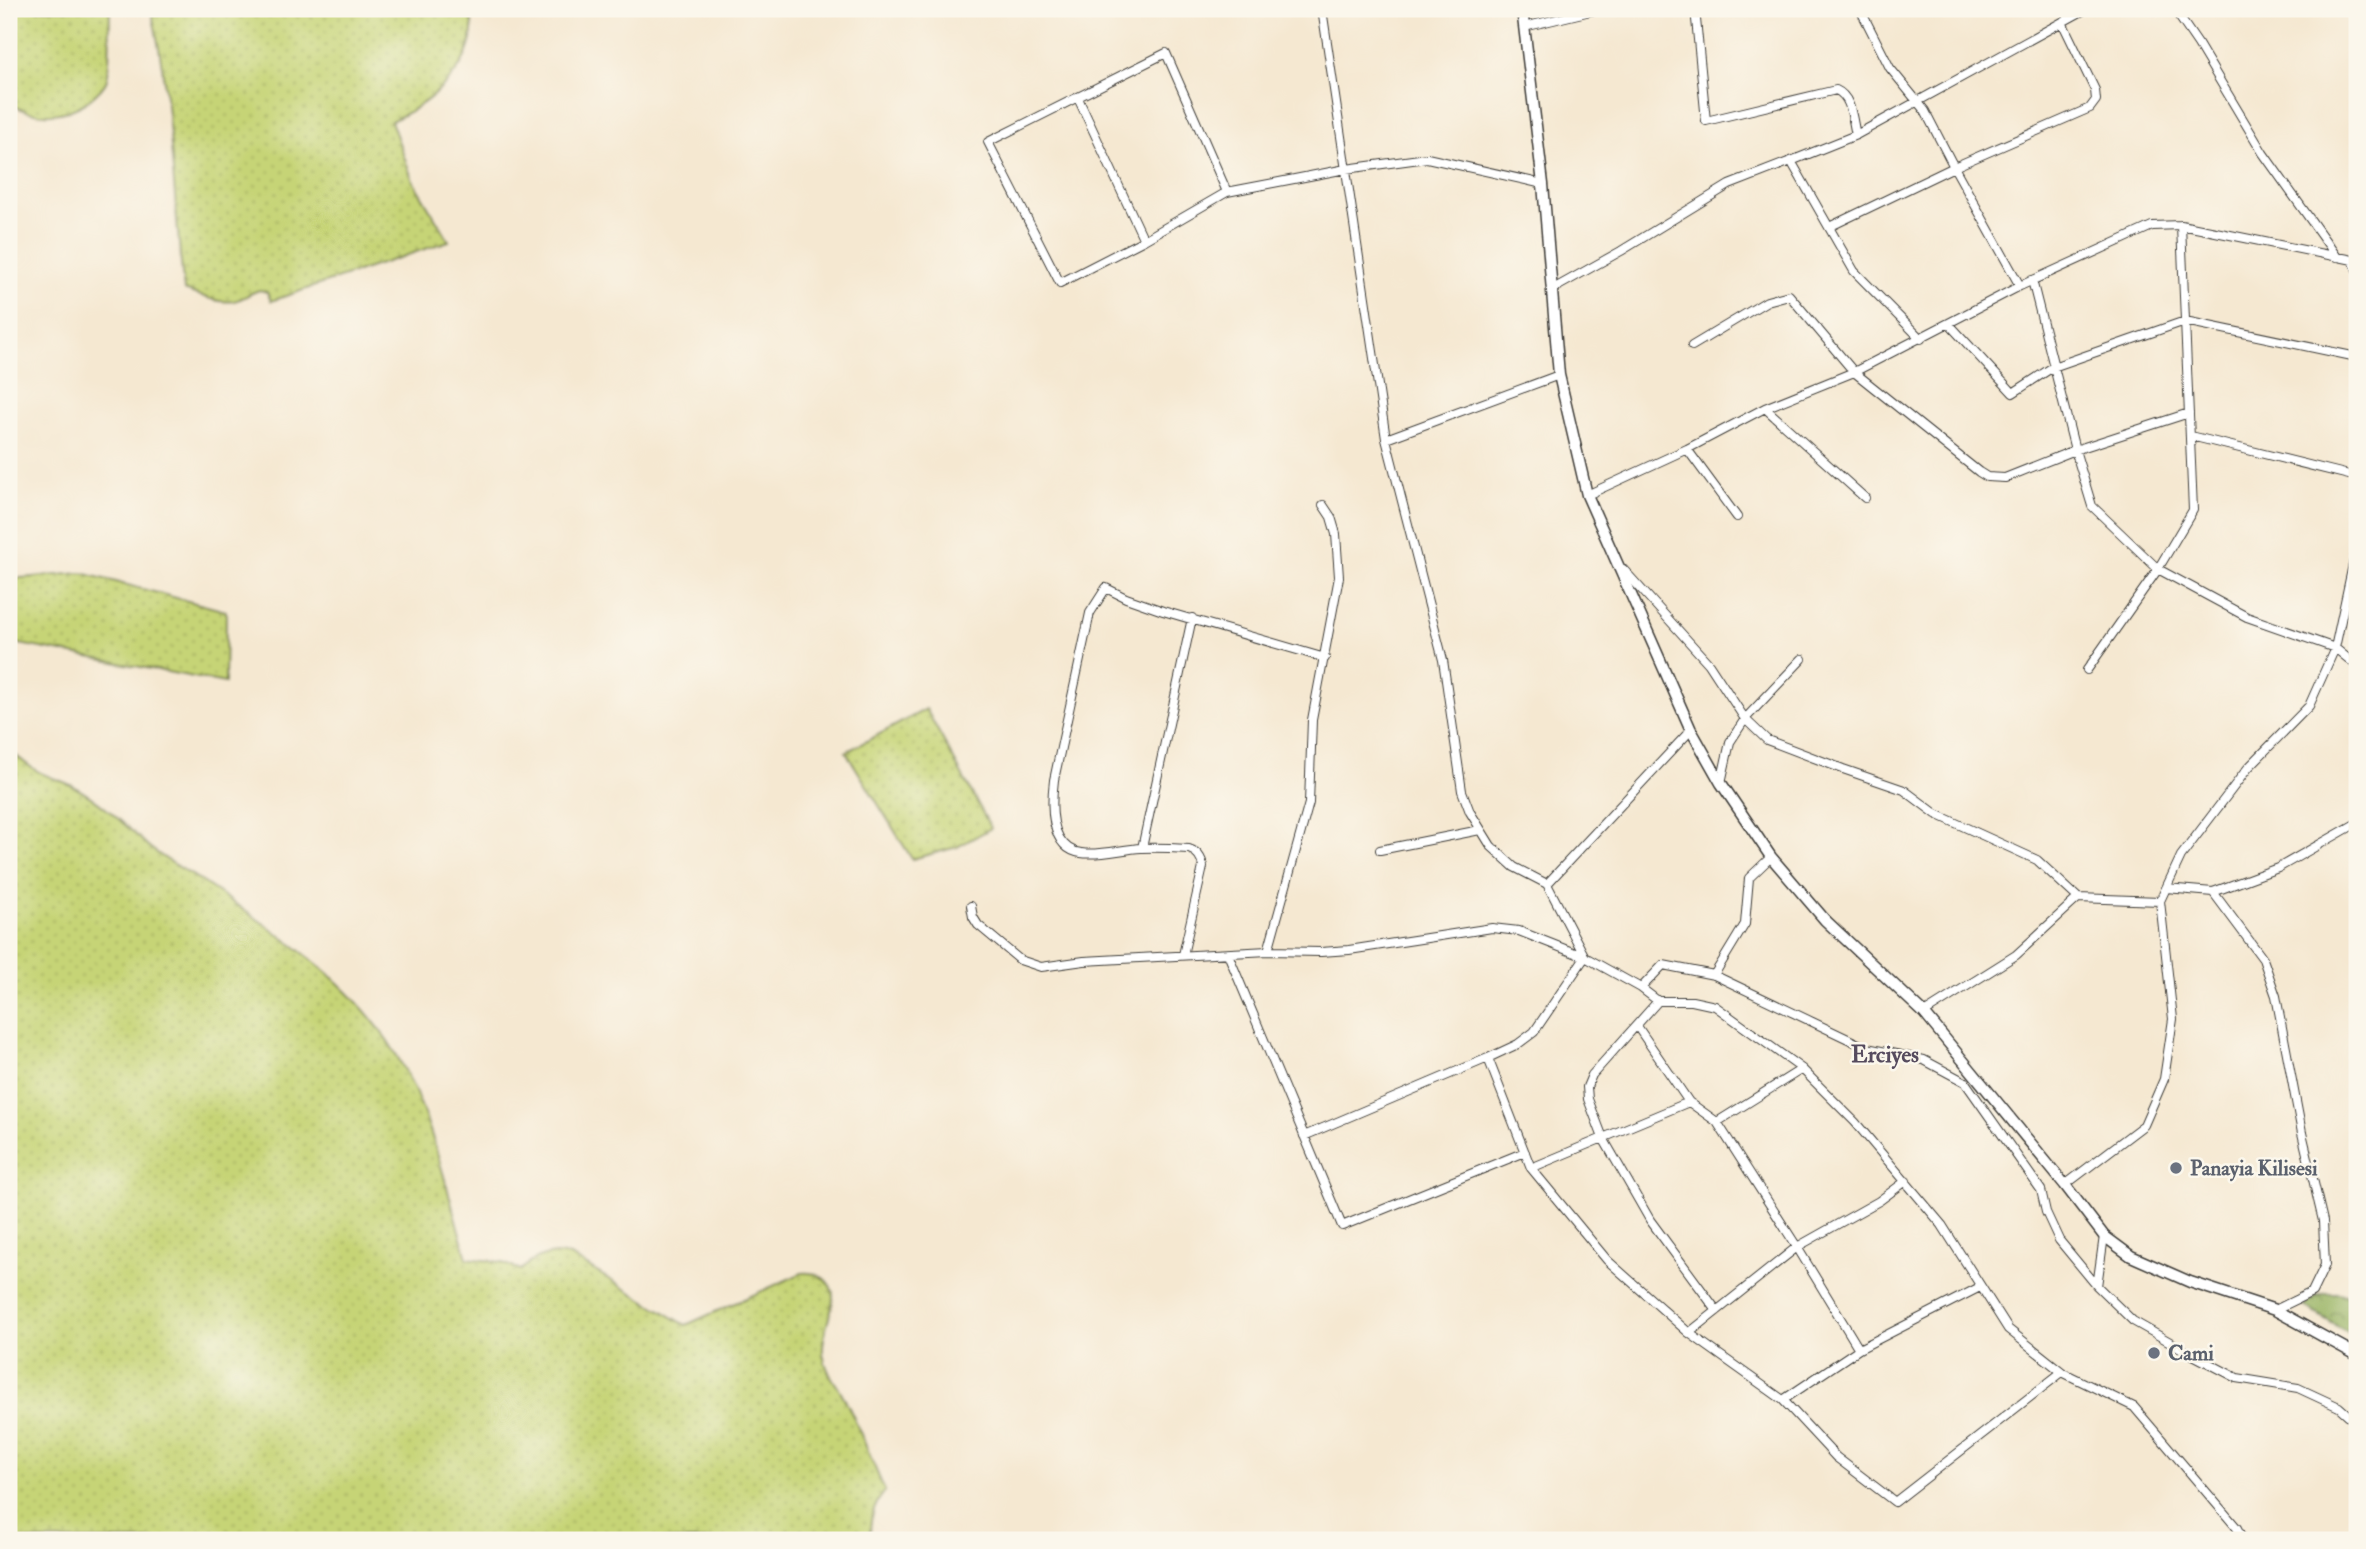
<svg xmlns="http://www.w3.org/2000/svg" width="2366" height="1549" viewBox="0 0 2366 1549" font-family="'IM FELL Double Pica',serif">
	<style>
		.grass { fill: url(#grass-dots); stroke: #717849; stroke-width: 2 }
		.forest { fill: url(#forest-crowns); stroke: #5c6942; stroke-width: 2 }
		.lines { fill: none; stroke-linecap: round; stroke-linejoin: round }
		.street-casing { stroke: #3d3b37; stroke-width: 10 }
		.secondary-casing { stroke: #3d3b37; stroke-width: 13 }
		.street { stroke: #fff; stroke-width: 8 }
		.secondary { stroke: #fff; stroke-width: 10 }
		.worship-dot { fill: #6b7280; stroke: #fbf7ec; stroke-width: 2.5 }
		.labels { text-anchor: middle; dominant-baseline: central; stroke-width: 5; stroke-linejoin: round; paint-order: stroke }
		.worship-label { font-size: 21px; font-weight: bold; fill: #5b616d; stroke: #fbf7ec; text-anchor: start }
		.neighbourhood-label { font-size: 23px; font-weight: bold; fill: #564b5e; stroke: #fbf7ec }
	</style>
	<defs>
		<pattern id="grass-dots" width="8" height="8" patternUnits="userSpaceOnUse" patternTransform="scale(1.75)"><rect width="8" height="8" fill="#c6d476"/><path d="M2 2h.1M6 6h.1" fill="none" stroke="#aab566" stroke-width="1.8" stroke-linecap="round"/></pattern>
		<pattern id="forest-crowns" width="20" height="18" patternUnits="userSpaceOnUse" patternTransform="scale(1.75)"><rect width="20" height="18" fill="#9cb667"/><path d="M2 6a3 3 0 1 1 6 0M12 15a3 3 0 1 1 6 0" fill="none" stroke="#7e9354"/></pattern>
	</defs>
	<rect width="100%" height="100%" fill="#fbf7ec"/>
	<filter id="ink" filterUnits="userSpaceOnUse"><feTurbulence type="fractalNoise" baseFrequency=".0143" numOctaves="2"/><feDisplacementMap in="SourceGraphic" scale="14" xChannelSelector="R" yChannelSelector="G"/><feConvolveMatrix kernelMatrix="1 2 1 2 8 2 1 2 1" color-interpolation-filters="sRGB"/></filter>
	<filter id="wash" filterUnits="userSpaceOnUse"><feTurbulence type="fractalNoise" baseFrequency=".00686" numOctaves="4" result="noise"/><feDisplacementMap in="SourceGraphic" scale="28" xChannelSelector="R" yChannelSelector="G"/><feGaussianBlur stdDeviation="1.57" result="paint"/><feColorMatrix in="noise" values="0 0 0 0 0 0 0 0 0 0 0 0 0 0 0 0 0 1.4 0 .05"/><feComposite in="paint" operator="in"/></filter>
	<g filter="url(#wash)">
		<rect width="100%" height="100%" fill="#f5e8d1"/>
		<!-- grass -->
		<path class="grass" d="M9,9H110C109,26 111,64 107,79C106,84 101,89 98,92C74,117 38,121 9,103Z
			M151,9H470C483,62 433,102 391,121L413,181L449,241L271,301L267,292L260,290C251,292 244,299 234,301C217,304 200,295 184,290C172,197 173,101 151,9Z
			M82,573L226,611L225,683L9,642V579Z
			M926,709L991,828L957,847L912,859L846,752Z
			M9,751C18,756 25,764 34,769C46,777 61,780 73,786C102,802 123,823 147,845C162,859 187,871 204,883C275,931 352,979 396,1054C433,1116 446,1190 467,1258L500,1262L521,1270C535,1257 551,1251 570,1256L686,1325L802,1273C815,1272 827,1277 832,1290C837,1305 821,1331 823,1353C825,1369 833,1379 841,1392C858,1423 870,1458 885,1491C873,1506 868,1521 871,1540H9Z"/>
		<!-- forest -->
		<path class="forest" d="M2327,1293H2339L2357,1299V1338L2304,1306L2316,1296Z"/>
	</g>
	<g filter="url(#ink)">
		<g class="lines">
			<defs>
				<path id="street" d="M1322,9L1386,439L1443,660L1462,791L1470,812L1491,846L1514,867L1547,884L1691,730
					M1695,9L1706,121L1836,90C1852,97 1852,119 1856,135
					M1860,9L1890,68L1925,111L1954,167L2020,286
					M2174,9L2198,44L2263,153L2337,257
					M1524,27L1599,9
					M1078,98L1144,240
					M1227,192L1166,53L988,142L1060,283L1144,240L1227,192L1346,169L1427,158L1543,184
					M1829,227L1954,167L2090,108L2096,100L2095,90L2062,22
					M2032,280L2075,450L2092,506L2158,569L2247,617L2335,648L2357,666
					M1553,289L1621,251L1729,185L1791,161
					M1949,324L2013,393L2053,367L2185,321L2357,357
					M1921,339L1854,271L1791,161L1856,135L2086,9
					M1692,346L1767,301L1789,295L1854,372L1979,472L1987,477L2005,478L2075,450L2189,413
					M1765,408L1865,498
					M2191,436L2357,477
					M1386,439L1559,375
					M1687,449L1737,517
					M1587,495L1687,449L1765,408L1854,372L2020,286L2152,226L2181,225L2353,260L2357,270
					M1623,569L1709,664L1745,719L1767,740L1843,769L1904,790L1936,814L2037,860L2078,898L2160,901
					M2087,670L2158,569L2193,510L2181,225
					M1721,783L1730,742L1745,719L1802,659
					M1142,848L1192,618
					M1380,850L1480,830
					M1547,884L1585,957L1641,988L1658,1001H1692L1715,1006L1802,1069L1855,1122L1942,1225L2008,1329L2062,1372L2134,1407L2237,1528L2243,1540
					M2166,888L2213,892L2278,868L2357,823
					M2213,892L2263,959L2276,996L2302,1133L2323,1221L2325,1265L2312,1292L2275,1310
					M971,906L973,917L978,925L1020,960L1041,967L1084,961L1268,951L1321,952L1349,950L1492,928L1519,931L1585,957L1534,1032L1518,1044L1488,1058L1531,1168L1607,1260L1689,1333L1783,1400L1836,1457L1895,1502L2062,1372
					M1268,951L1309,803L1312,720L1339,577L1336,534L1331,517L1323,505
					M1228,954L1342,1226L1525,1152
					M1183,955L1203,867C1202,858 1198,852 1189,849C1173,848 1157,847 1141,848C1122,849 1100,856 1081,853C1049,848 1051,804 1054,780L1090,613L1106,588L1126,598L1163,611L1325,658
					M1714,975L1745,924L1749,878L1771,857
					M1641,988L1663,965L1714,975L1867,1048L1924,1060L1965,1082L2041,1190L2046,1212L2059,1240L2097,1286
					M1658,1001L1592,1075L1587,1087L1588,1099L1603,1138L1650,1220L1717,1311
					M1924,1013L2016,955L2078,898
					M1637,1026L1689,1102L1717,1122L1797,1247L1859,1349
					M1717,1122L1802,1069
					M1304,1136L1488,1058
					M1531,1168L1689,1102
					M2065,1185L2144,1125L2164,1079L2173,1019L2160,901L2181,856L2248,768L2309,706L2335,648L2357,546
					M2104,1236L2097,1286L2133,1321L2193,1355L2237,1378L2298,1388L2339,1407L2357,1423
					M1689,1333L1797,1247L1879,1201L1906,1181
					M1783,1400L1859,1349L1980,1287"/>
				<path id="secondary" d="M1522,9L1543,184L1559,375L1587,495L1691,730L1721,783L1771,857L1825,920L1924,1013L2065,1185L2104,1236L2131,1256L2190,1282L2275,1310L2357,1355"/>
			</defs>
			<!-- street casing -->
			<use href="#street" class="street-casing"/>
			<!-- secondary casing -->
			<use href="#secondary" class="secondary-casing"/>
			<!-- street -->
			<use href="#street" class="street"/>
			<!-- secondary -->
			<use href="#secondary" class="secondary"/>
		</g>
	</g>
	<!-- markers -->
	<g class="worship-dot">
		<circle cx="2176" cy="1168" r="7"/>
		<circle cx="2154" cy="1353" r="7"/>
	</g>
	<g class="labels">
		<!-- worship labels -->
		<g class="worship-label">
			<text x="2190" y="1168">Panayia Kilisesi</text>
			<text x="2168" y="1353">Cami</text>
		</g>
		<!-- neighbourhood labels -->
		<g class="neighbourhood-label">
			<text x="1885" y="1054">Erciyes</text>
		</g>
	</g>
	<!-- margin -->
	<rect width="2366" height="1549" fill="none" stroke="#fbf7ec" stroke-width="35"/>
</svg>
